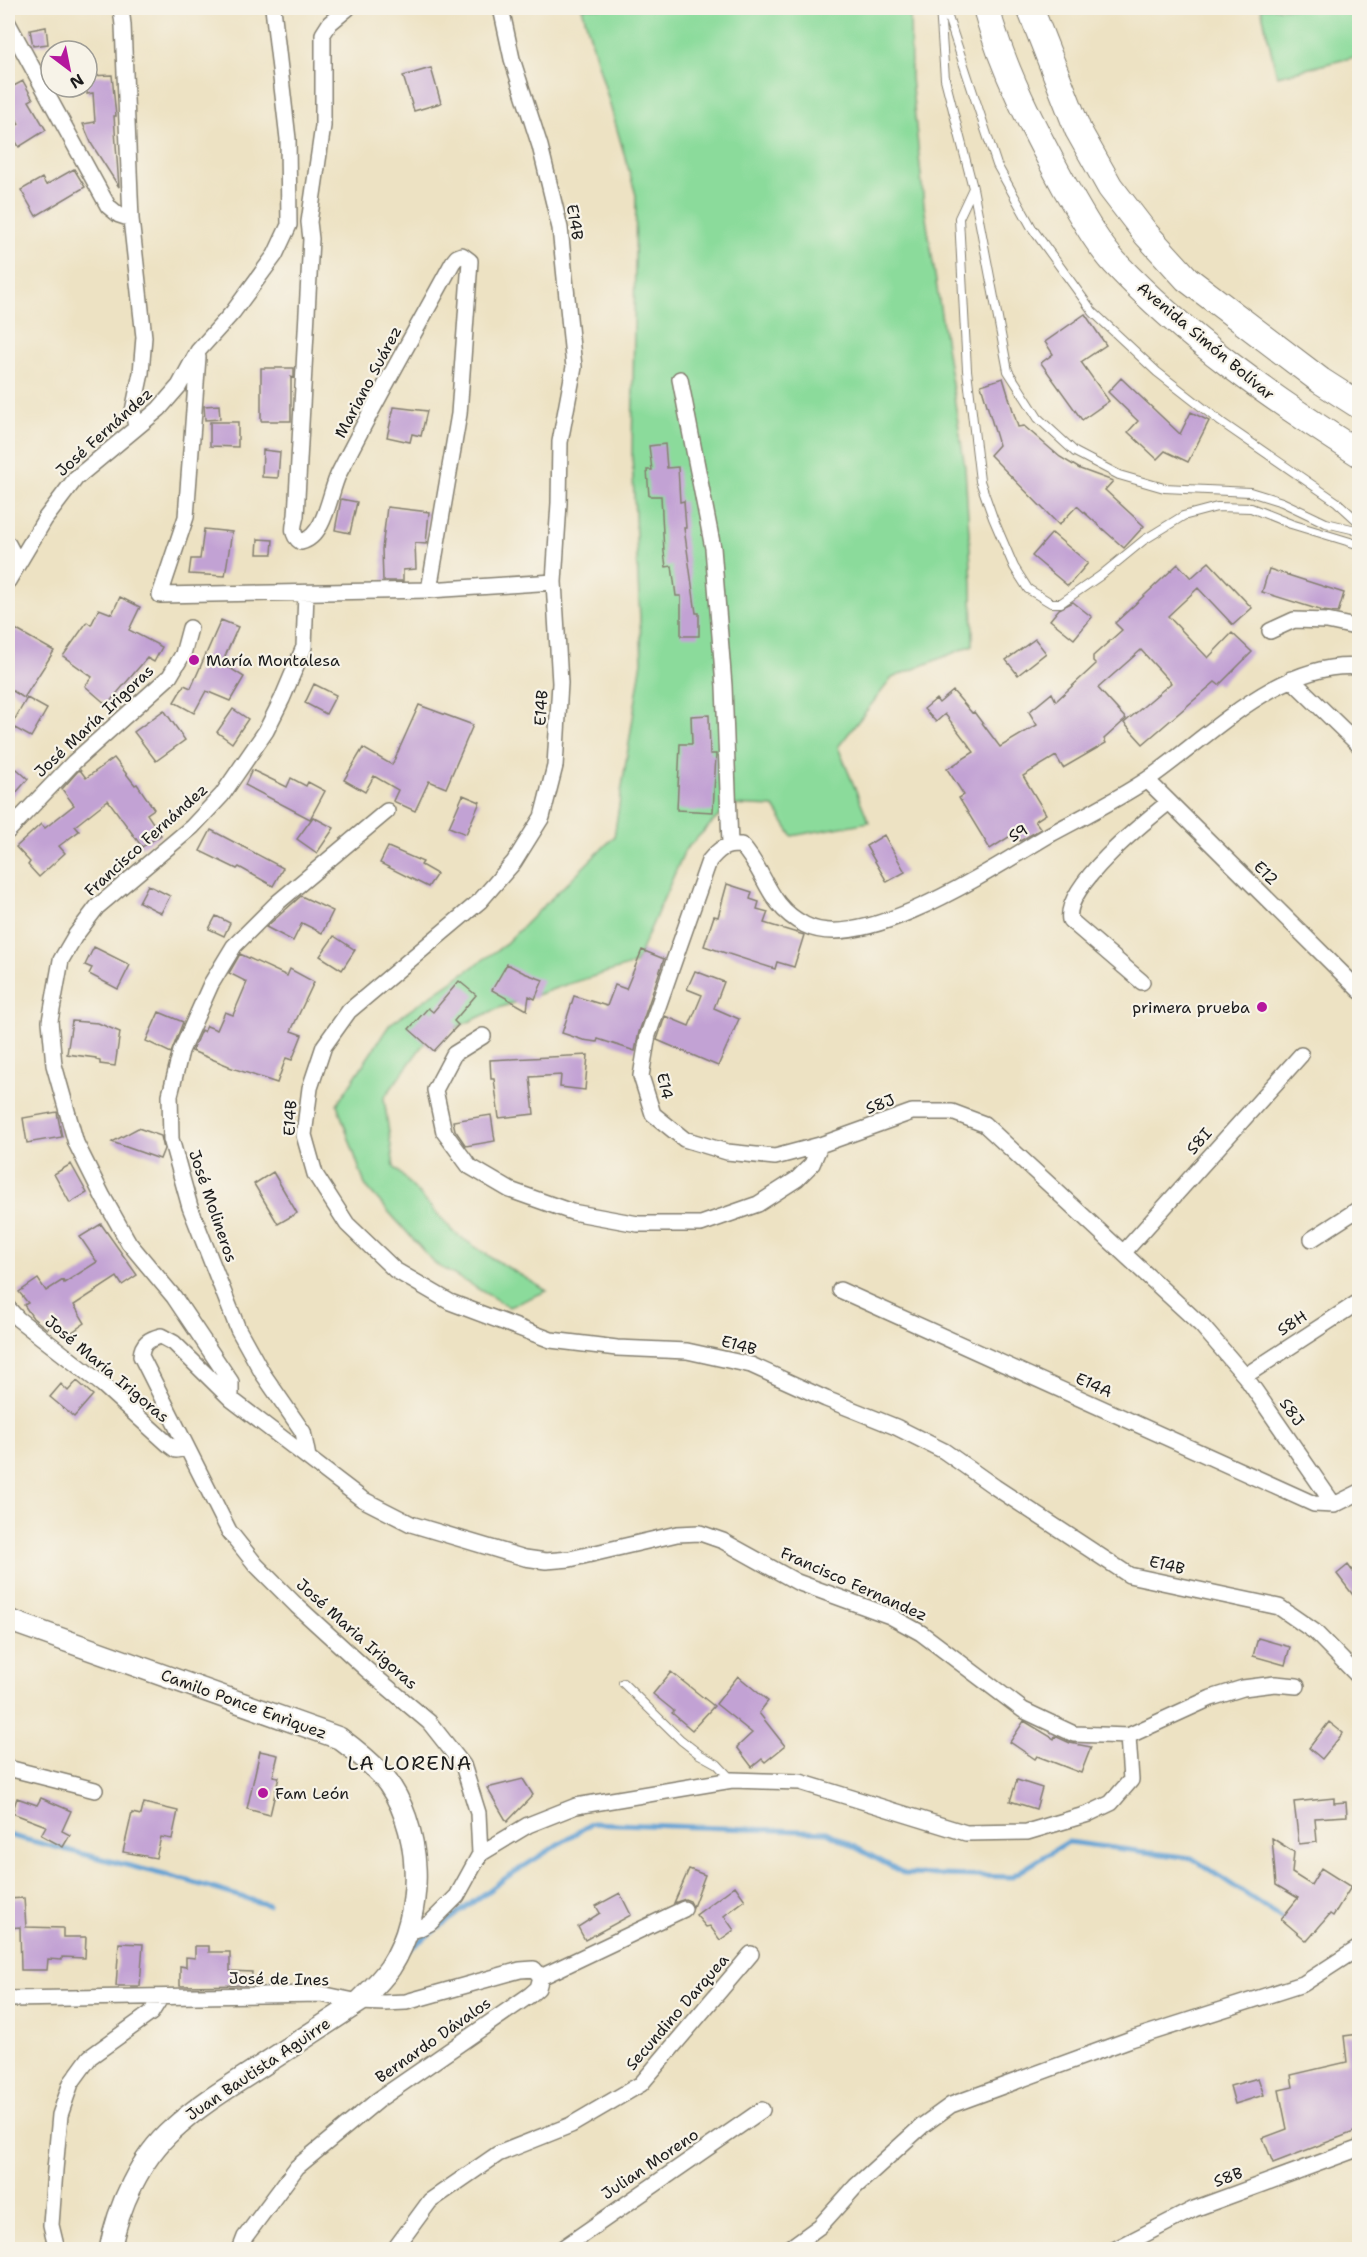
<svg xmlns="http://www.w3.org/2000/svg" width="1367" height="2257" viewBox="0 0 1367 2257" font-family="'Shantell Sans',sans-serif">
	<style>
		.green { fill: #8bdb9b; stroke: #547c5c; stroke-width: 1.5 }
		.lines { fill: none; stroke-linecap: round; stroke-linejoin: round }
		.stream { stroke: #61a0d3; stroke-width: 5 }
		.building { fill: #c2a2d4 }
		.service-casing { stroke: #847f70; stroke-width: 10 }
		.minor-casing { stroke: #847f70; stroke-width: 18 }
		.secondary-casing { stroke: #847f70; stroke-width: 24 }
		.trunk-casing { stroke: #847f70; stroke-width: 28 }
		.service { stroke: #fff; stroke-width: 8 }
		.minor { stroke: #fff; stroke-width: 15 }
		.secondary { stroke: #fff; stroke-width: 21 }
		.trunk { stroke: #fff; stroke-width: 26 }
		.poi-dot { fill: #b5179e; stroke: #f7f3e8; stroke-width: 2 }
		.labels { text-anchor: middle; dominant-baseline: central; stroke-width: 4.5; stroke-linejoin: round; paint-order: stroke }
		.street-label { font-size: 16px; fill: #1c1c1c; stroke: #f7f3e8 }
		.poi-label { font-size: 16px; fill: #1c1c1c; stroke: #f7f3e8; text-anchor: start }
		.quarter-label { font-size: 20px; letter-spacing: 1.5px; fill: #1c1c1c; stroke: #f7f3e8 }
	</style>
	<rect width="100%" height="100%" fill="#f7f3e8"/>
	<filter id="ink" filterUnits="userSpaceOnUse"><feTurbulence type="fractalNoise" baseFrequency=".0167" numOctaves="2"/><feDisplacementMap in="SourceGraphic" scale="12" xChannelSelector="R" yChannelSelector="G"/><feConvolveMatrix kernelMatrix="1 2 1 2 8 2 1 2 1" color-interpolation-filters="sRGB"/></filter>
	<filter id="wash" filterUnits="userSpaceOnUse"><feTurbulence type="fractalNoise" baseFrequency=".008" numOctaves="4" result="noise"/><feDisplacementMap in="SourceGraphic" scale="24" xChannelSelector="R" yChannelSelector="G"/><feGaussianBlur stdDeviation="1.35" result="paint"/><feColorMatrix in="noise" values="0 0 0 0 0 0 0 0 0 0 0 0 0 0 0 0 0 1.4 0 .05"/><feComposite in="paint" operator="in"/></filter>
	<g filter="url(#wash)">
		<rect width="100%" height="100%" fill="#ede2c3"/>
		<!-- green -->
		<path class="green" d="M582,8H910L911,78L924,205L965,467L972,583L973,645L892,678L838,747L869,822L792,836L774,807L730,805L685,850L635,964L565,985L499,1008L425,1042L384,1098L394,1167L456,1234L492,1258L547,1291L509,1307L435,1264L365,1185L337,1104L390,1024L503,946L614,837L642,661L632,455L636,195Z
			M1261,8H1359V56L1277,76Z"/>
		<g class="lines">
			<!-- stream -->
			<path class="stream" d="M8,1835L185,1880L268,1905
				M408,1950L507,1877L592,1823L827,1832L905,1874L1011,1877L1068,1842L1192,1858L1286,1921"/>
		</g>
		<g id="blocks">
			<!-- building -->
			<path class="building" d="M46,27L48,44L33,46L30,30Z
				M431,68L441,103L414,111L403,76Z
				M112,75L116,116H114L119,187L92,145L83,124L95,122L93,93L87,94V76Z
				M23,81L33,99L29,101L46,130L19,147L9,130L19,124L8,102V89Z
				M74,169L85,187L36,216L21,190L42,178L46,185Z
				M1085,314L1106,345L1081,362L1109,401L1082,420L1041,363L1053,354L1045,342Z
				M261,368H294V378L291,377V421H261Z
				M1003,378L1018,427L1024,426L1060,457L1080,469L1113,481L1105,490L1144,526L1124,548L1077,506L1059,525L990,455L999,445L981,385Z
				M1121,378L1180,434L1191,412L1209,421L1188,462L1165,451L1157,459L1128,432L1138,421L1108,392Z
				M219,405L220,419L205,420L204,406Z
				M394,407L427,411L421,436L412,434L410,442L387,437Z
				M210,422H238V447L210,446Z
				M665,444L667,468L678,467L680,502L684,501L686,528H684L696,613H699V636H681V596H676L672,566L666,567L664,552L661,496H649L647,470H652L649,446Z
				M263,450L280,452L278,478L262,477Z
				M341,499L357,502L350,533L335,530Z
				M387,507L429,512L426,544L415,543L416,569L403,570V581H383L382,549Z
				M204,529L232,532L225,576L189,574L191,559H200Z
				M1052,533L1088,563L1068,586L1032,556Z
				M258,539L273,540L272,554H257Z
				M1209,562L1252,608L1233,625L1198,588L1168,616L1208,658L1232,633L1252,652L1219,685L1215,682L1143,744L1124,723L1171,683L1141,650L1098,688L1126,719L1104,739L1106,743L1063,768L1056,756L1023,776L1046,814L1035,821L1041,829L1020,841L1015,833L990,849L959,798L964,795L947,769L974,752L945,714L936,722L924,709L936,699L939,703L953,691L972,713L974,712L1000,747L1037,725L1029,712L1052,693L1056,701L1096,664L1093,661V656L1122,630L1115,623L1178,564L1191,578Z
				M1269,569L1344,593L1338,613L1323,611L1262,592Z
				M120,597L140,607L129,630L162,647L154,662L147,658L107,705L85,686L92,677L63,656L87,622L91,625L99,609L112,614Z
				M1073,602L1092,617L1074,639L1050,620L1059,609Z
				M221,620L238,627L222,663L244,677L230,701L206,691L194,713L174,702L184,685L191,688Z
				M8,625L54,651L24,698L8,688Z
				M1035,639L1046,653L1018,675L1006,660Z
				M314,684L336,695L326,714L305,703Z
				M27,698L47,709L31,737L11,726Z
				M419,705L473,725L446,788L429,781L415,811L393,801L398,790L374,776L365,792L344,780L363,748L392,765Z
				M233,709L248,719L232,743L217,732Z
				M164,710L185,740L156,761L134,732Z
				M709,715L710,754H716L713,812L677,810L680,744H692L691,716Z
				M114,758L135,785L137,784L154,809L147,814L161,835L142,847L108,800L75,826L79,831L59,846L65,853L39,877L28,865L30,862L16,847L41,824L45,828L74,805L62,789L78,771L80,770L86,778Z
				M17,769L28,779L8,802V776Z
				M252,770L287,787L291,778L306,786L308,782L325,791L310,819L245,785Z
				M463,795L480,802L466,834L449,827Z
				M313,817L334,828L317,853L297,839Z
				M211,830L283,868L273,886L239,867L237,869L200,851Z
				M884,835L905,872L887,882L866,846Z
				M388,847L423,862L421,865L437,874L428,887L380,863Z
				M727,884L752,892L750,899L759,902L757,909L768,912L764,923L804,935L794,967L777,962L775,969L704,946L714,916L718,917Z
				M148,885L170,896L161,913L139,902Z
				M301,896L333,911L322,933L302,923L293,941L266,927Z
				M216,916L230,923L224,936L209,929Z
				M334,936L355,950L342,970L320,956Z
				M94,947L130,965L118,989L89,974L92,968L85,965Z
				M642,950L664,959L639,1032L635,1051L598,1039L597,1042L583,1040L562,1033L574,996L607,1006L615,985L626,989Z
				M240,954L287,976L290,969L314,982L291,1031L302,1035L292,1060L286,1058L277,1083L229,1067V1066L192,1051L201,1030L204,1032L207,1026L217,1030L225,1012L233,1015L247,982L229,973Z
				M507,964L524,973L543,980L535,999L529,996L527,1010L492,990Z
				M695,971L724,982L714,1008L739,1019L718,1066L657,1040L665,1016L689,1026L702,995L687,989Z
				M459,981L476,995L454,1021L458,1025L434,1051L409,1029L428,1008L433,1012Z
				M159,1012L183,1022L171,1053L146,1041Z
				M72,1021L98,1023L120,1032L115,1066L100,1064V1061L96,1060V1058L67,1054Z
				M588,1055L585,1090L560,1087L561,1075L530,1077L534,1114L499,1118L494,1079H491L490,1060Z
				M57,1112L62,1137L27,1143L23,1118Z
				M491,1115L495,1141L466,1146L455,1130L453,1121Z
				M138,1128L161,1136L164,1149L160,1159L112,1142Z
				M71,1164L87,1193L70,1203L54,1174Z
				M273,1172L297,1213L278,1224L254,1184Z
				M101,1224L137,1275L122,1285L117,1277L74,1305L85,1323L66,1336L55,1318L47,1329L33,1318L24,1305L28,1303L19,1292L38,1279L46,1291L63,1280L64,1283L97,1262L80,1237Z
				M77,1381L93,1395L74,1417L50,1397L61,1384L68,1391Z
				M1348,1565L1359,1580V1603L1337,1574Z
				M1258,1638L1290,1647L1285,1665L1253,1656Z
				M671,1672L714,1706L692,1730L672,1713L674,1711L653,1694Z
				M738,1676L768,1701L759,1713L785,1746L765,1762L762,1759L752,1767L737,1747L752,1733L716,1704Z
				M1024,1721L1054,1739L1055,1736L1070,1743L1091,1747L1081,1773L1037,1756L1035,1759L1010,1742Z
				M1329,1722L1343,1733L1322,1759L1309,1748Z
				M260,1751L278,1755L273,1776L279,1777L270,1815L247,1809Z
				M523,1779L533,1795L507,1822L487,1788Z
				M1017,1780L1042,1788L1036,1809L1010,1801Z
				M17,1798L37,1805L41,1798L71,1811L62,1831L70,1835L63,1847L41,1835L46,1826L12,1813Z
				M1334,1798V1803L1346,1802L1347,1816L1315,1818L1317,1842L1299,1844L1294,1802Z
				M144,1803L178,1811L172,1839L161,1837L156,1858L123,1852L132,1813L141,1815Z
				M1272,1838L1294,1852L1292,1873L1311,1885L1321,1868L1351,1887L1333,1916L1330,1914L1307,1941L1281,1919L1298,1898L1276,1885Z
				M689,1869L705,1875L693,1907L690,1901L685,1899L674,1903Z
				M735,1886L745,1900L724,1916L734,1930L720,1940L710,1926L706,1927L696,1915Z
				M620,1893L631,1915L585,1940L578,1927L600,1913L596,1906Z
				M24,1898L26,1927L63,1928V1937H86L85,1958L62,1957V1960L48,1959L47,1970H21L20,1927L8,1928V1899Z
				M119,1943L143,1944L140,1986H116Z
				M195,1946H209V1952H230V1971L252,1972L251,1985L180,1986V1966L186,1967V1957L195,1958Z
				M1359,2034V2130L1273,2163L1263,2138L1287,2129L1279,2090L1293,2087L1291,2075L1347,2062L1344,2036Z
				M1258,2078L1264,2095L1235,2104L1230,2086Z"/>
		</g>
	</g>
	<g filter="url(#ink)">
		<use href="#blocks" fill-opacity="0" stroke="#847f70" stroke-width="1.5"/>
		<g class="lines">
			<defs>
				<path id="service" d="M940,8L945,79L973,188L1008,371L1038,418L1075,452L1119,475L1164,488L1250,492L1282,502L1326,523L1360,531
					M945,8L997,165L1032,228L1093,312L1157,372L1221,422L1337,502L1360,523
					M973,188L959,218L967,370L980,481L993,518L1014,567L1028,589L1051,603H1061L1100,576L1144,540L1183,516L1217,507L1251,508L1291,524L1360,545
					M623,1683L681,1740L699,1754L717,1764L732,1780"/>
				<path id="minor" d="M121,8L123,25L131,219L144,337L141,373L133,411L136,427
					M348,8L330,23L323,34V126L309,222L311,239L296,516C293,527 291,535 301,542C326,536 329,493 339,473C375,401 415,332 453,262L457,257L462,255L470,261L459,414L429,590
					M501,8L512,59L540,146L560,228L574,367L560,442L559,503L554,582L560,683L555,766L542,817L514,862L480,901L349,1011L324,1046L310,1088L304,1135L315,1174L347,1224L395,1270L450,1302L551,1340L617,1348L687,1351L751,1365L826,1399L896,1427L944,1451L995,1487L1129,1575L1279,1607L1315,1632L1360,1678
					M8,23L108,206L119,215L131,219
					M198,357L186,517L160,595L429,590L554,582
					M680,379L713,548L724,686L730,844
					M8,544L18,563
					M8,581L45,519L76,478L159,409L179,386L198,351L233,312L275,255L289,225L288,139L273,8
					M1270,631L1294,620L1327,621L1360,628
					M1291,679L1360,746
					M1147,780L1360,991
					M8,831L74,762L170,676L183,654L190,628
					M1142,982L1070,920C1063,887 1144,822 1169,802
					M483,1036L454,1054L435,1090L444,1132L469,1166L510,1190L572,1212L638,1224H701L758,1204L797,1179L812,1164L820,1145
					M1312,1239L1360,1208
					M1124,1252L1301,1055
					M840,1290L1314,1504L1334,1505L1360,1492
					M8,1308L18,1319L103,1385L168,1444L176,1450L187,1448
					M1245,1376L1360,1301
					M231,1399V1382L174,1297L129,1243L103,1197L76,1143L54,1065L50,1021L61,960L75,936L97,907L192,827L222,795L266,731L282,699L304,647L306,593
					M308,1457L303,1432L263,1374L238,1329L190,1207L171,1139L170,1095L181,1051L211,984L234,946L277,903L387,811
					M1334,1505L1245,1376L1202,1326L984,1124L952,1112H912L820,1145L775,1157L727,1152L684,1139L653,1114L641,1076L648,1035L709,861C719,849 725,844 741,845C767,872 766,905 805,925C864,955 996,866 1049,835C1082,817 1117,800 1148,779C1208,738 1281,659 1360,667
					M8,1768L95,1790
					M480,1854L478,1813L463,1765L429,1722L366,1669L297,1606L256,1565L229,1531L141,1356C142,1343 149,1339 161,1336L174,1343L231,1399L362,1499L411,1524L525,1558L546,1561L570,1559L677,1534L700,1533L723,1541L797,1582L890,1616L921,1633L1023,1710L1074,1734L1128,1736L1211,1698L1243,1688L1275,1684L1297,1686
					M407,1932L418,1929L430,1923L457,1896L480,1854L528,1825L576,1806L732,1780L800,1782L966,1833L1027,1832L1088,1814L1111,1803L1131,1780L1128,1736
					M8,1999L321,1994L359,2002L384,2003L406,2002L520,1970L534,1969L541,1977
					M57,2250L51,2225L55,2170L60,2115L71,2083L90,2057L151,2013L161,1997
					M240,2250L245,2237L297,2167L378,2100L530,1995L538,1988L541,1977L684,1909
					M394,2250L430,2201L498,2154L571,2125L641,2084L751,1954
					M560,2250L762,2110
					M787,2250L820,2226L856,2186L922,2126L951,2105L1131,2039L1303,1984L1360,1947
					M1114,2250L1194,2209L1360,2148"/>
				<path id="secondary" d="M8,1620L339,1738C354,1749 368,1760 381,1774C424,1824 426,1913 390,1968C381,1981 370,1991 359,2002C327,2023 295,2044 263,2065C232,2085 200,2104 173,2129C140,2158 118,2207 110,2250"/>
				<path id="trunk" d="M986,8C1003,70 1034,130 1065,187C1080,212 1095,241 1115,263C1186,338 1273,399 1360,454
					M1030,8L1078,130L1110,187L1146,234L1187,279L1321,381L1360,406"/>
			</defs>
			<!-- service casing -->
			<use href="#service" class="service-casing"/>
			<!-- minor casing -->
			<use href="#minor" class="minor-casing"/>
			<!-- secondary casing -->
			<use href="#secondary" class="secondary-casing"/>
			<!-- trunk casing -->
			<use href="#trunk" class="trunk-casing"/>
			<!-- service -->
			<use href="#service" class="service"/>
			<!-- minor -->
			<use href="#minor" class="minor"/>
			<!-- secondary -->
			<use href="#secondary" class="secondary"/>
			<!-- trunk -->
			<use href="#trunk" class="trunk"/>
		</g>
	</g>
	<!-- markers -->
	<g class="poi-dot">
		<circle cx="194" cy="660" r="6"/>
		<circle cx="1262" cy="1007" r="6"/>
		<circle cx="263" cy="1793" r="6"/>
	</g>
	<g class="labels">
		<!-- street labels -->
		<g class="street-label">
			<text transform="translate(575 222) rotate(80)">E14B</text>
			<text transform="translate(1206 341) rotate(40)">Avenida Simón Bolívar</text>
			<text transform="translate(368 382) rotate(-62)">Mariano Suárez</text>
			<text transform="translate(104 432) rotate(-42)">José Fernández</text>
			<text transform="translate(541 708) rotate(-86)">E14B</text>
			<text transform="translate(94 721) rotate(-43)">José María Irigoras</text>
			<text transform="translate(1018 833) rotate(-30)">S9</text>
			<text transform="translate(146 840) rotate(-42)">Francisco Fernández</text>
			<text transform="translate(1266 873) rotate(45)">E12</text>
			<text transform="translate(665 1086) rotate(77)">E14</text>
			<text transform="translate(880 1104) rotate(-20)">S8J</text>
			<text transform="translate(290 1118) rotate(-87)">E14B</text>
			<text transform="translate(1199 1141) rotate(-48)">S8I</text>
			<text transform="translate(213 1206) rotate(71)">José Molineros</text>
			<text transform="translate(1292 1323) rotate(-33)">S8H</text>
			<text transform="translate(739 1345) rotate(15)">E14B</text>
			<text transform="translate(107 1369) rotate(40)">José María Irigoras</text>
			<text transform="translate(1094 1385) rotate(24)">E14A</text>
			<text transform="translate(1292 1412) rotate(55)">S8J</text>
			<text transform="translate(1167 1565) rotate(13)">E14B</text>
			<text transform="translate(854 1584) rotate(24)">Francisco Fernandez</text>
			<text transform="translate(357 1634) rotate(42)">José Maria Irigoras</text>
			<text transform="translate(244 1704) rotate(20)">Camilo Ponce Enrìquez</text>
			<text transform="translate(279 1979) rotate(1)">José de Ines</text>
			<text transform="translate(677 2012) rotate(-49)">Secundino Darquea</text>
			<text transform="translate(433 2040) rotate(-35)">Bernardo Dávalos</text>
			<text transform="translate(258 2069) rotate(-34)">Juan Bautista Aguirre</text>
			<text transform="translate(650 2164) rotate(-34)">Julian Moreno</text>
			<text transform="translate(1228 2177) rotate(-20)">S8B</text>
		</g>
		<!-- poi labels -->
		<g class="poi-label">
			<text x="206" y="660">María Montalesa</text>
			<text x="1250" y="1007" text-anchor="end">primera prueba</text>
			<text x="275" y="1793">Fam León</text>
		</g>
		<!-- quarter labels -->
		<g class="quarter-label">
			<text x="410" y="1763">LA LORENA</text>
		</g>
	</g>
	<!-- margin -->
	<rect width="1367" height="2257" fill="none" stroke="#f7f3e8" stroke-width="30"/>
	<!-- north arrow -->
	<g transform="translate(69 69) rotate(148)"><circle r="28" fill="#f7f3e8" stroke="#9f9d96" stroke-width="1.5"/>
	<path d="M0-4.5L10 22L0 15L-10 22Z" fill="#b5179e"/>
	<text y="-9" font-size="16" font-weight="bold" text-anchor="middle" fill="#1c1c1c">N</text>
	</g>
</svg>
